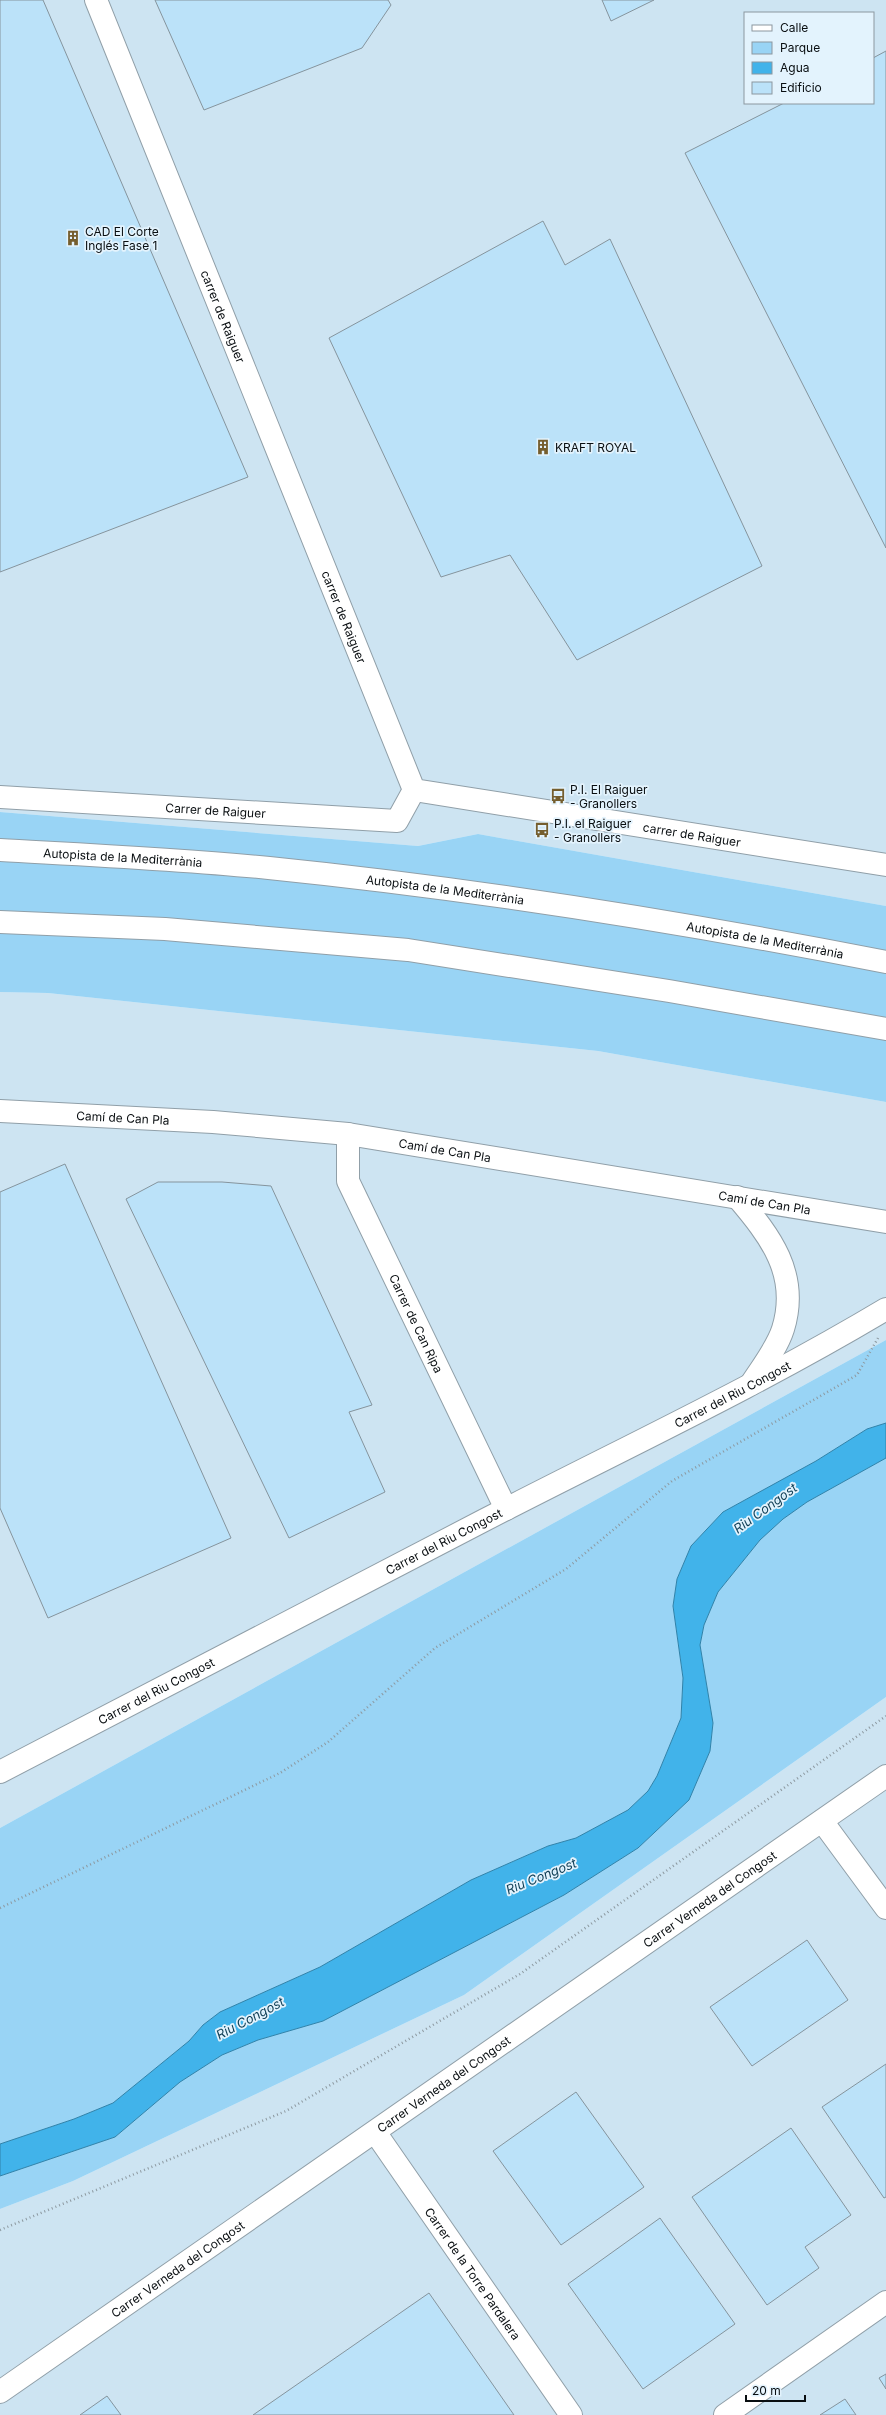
<svg xmlns="http://www.w3.org/2000/svg" width="886" height="2415" viewBox="0 0 886 2415" font-family="Inter,sans-serif">
	<style>
		.built { fill: #cde4f2; fill-rule: evenodd }
		.green { fill: #99d4f5 }
		.water { fill: #41b3ea; stroke: #3082a9 }
		.building { fill: #bbe2f9; stroke: #85949d }
		.lines { fill: none; stroke-linecap: round; stroke-linejoin: round }
		.street-casing { stroke: #909fa8; stroke-width: 24 }
		.highway-casing { stroke: #909fa8; stroke-width: 24 }
		.path { stroke: #8d99a0; stroke-width: 2.5; stroke-dasharray: 1 3; stroke-linecap: butt }
		.street { stroke: #fff; stroke-width: 22 }
		.highway { stroke: #fff; stroke-width: 22 }
		.labels { text-anchor: middle; dominant-baseline: central; stroke-width: 3.5; stroke-linejoin: round; paint-order: stroke }
		.poi-label { font-size: 12px; fill: #090e11; stroke: #e3f3fd; text-anchor: start }
		.street-label { font-size: 12px; fill: #090e11; stroke: #e3f3fd }
		.water-label { font-size: 13px; font-style: italic; fill: #103f56; stroke: #e3f3fd }
	</style>
	<rect width="100%" height="100%" fill="#e3f3fd"/>
	<!-- built -->
	<path class="built" d="M0,0H886V906L478,834L418,846L0,812ZM745,13H873V103H745Z
		M0,992L48,993L598,1051L886,1102V1340L0,1828Z
		M886,1697V2415H0V2209L73,2181L464,1995Z"/>
	<!-- green -->
	<path class="green" d="M0,812L418,846L478,834L886,906V1102L598,1051L48,993L0,992Z
		M886,1340V1423L867,1429L816,1461L723,1512L691,1546L677,1579L673,1606L683,1678L681,1718L657,1776L648,1791L628,1810L576,1838L548,1846L471,1880L320,1967L220,2012L203,2025L189,2041L113,2103L74,2119L0,2144V1828Z
		M886,1458V1697L464,1995L73,2181L0,2209V2176L115,2137L180,2082L222,2055L258,2040L323,2021L564,1895L638,1848L689,1800L710,1751L713,1723L700,1645L704,1625L718,1592L760,1540L783,1519L807,1502Z"/>
	<!-- water -->
	<path class="water" d="M886,1423V1458L807,1502L783,1519L760,1540L718,1592L704,1625L700,1645L713,1723L710,1751L689,1800L638,1848L564,1895L323,2021L258,2040L222,2055L180,2082L115,2137L0,2176V2144L74,2119L113,2103L189,2041L203,2025L220,2012L320,1967L471,1880L548,1846L576,1838L628,1810L648,1791L657,1776L681,1718L683,1678L673,1606L677,1579L691,1546L723,1512L816,1461L867,1429Z"/>
	<!-- building -->
	<path class="building" d="M0,0H43L248,477L0,572Z
		M155,0H388L391,5L362,48L204,110Z
		M602,0H654L611,21Z
		M886,51V548L685,153L784,103H873V58Z
		M543,221L565,265L610,239L762,566L577,660L510,555L441,577L329,338Z
		M65,1164L231,1538L48,1618L0,1508V1192Z
		M158,1182H222L271,1186L372,1405L349,1412L385,1492L289,1538L126,1199Z
		M807,1940L848,2000L752,2066L710,2007Z
		M886,2064V2197L884,2198L822,2107Z
		M576,2092L644,2187L561,2245L493,2151Z
		M791,2128L851,2215L805,2247L819,2268L767,2305L692,2197Z
		M660,2218L735,2324L643,2389L568,2284Z
		M429,2293L514,2415H253Z
		M886,2374V2389L879,2378Z
		M107,2396L121,2415H80Z
		M845,2399L856,2415H820Z"/>
	<g class="lines">
		<defs>
			<g id="street">
				<path id="s1" d="M96,0L414,790L886,865"/>
				<path id="s2" d="M0,797L397,821L414,790"/>
				<path id="s3" d="M0,1111L213,1122L348,1134L886,1222"/>
				<path id="s4" d="M348,1134V1181L506,1509"/>
				<path d="M737,1197C770,1236 800,1274 783,1329C777,1348 762,1367 751,1384"/>
				<path id="s5" d="M0,1772C169,1684 338,1595 508,1508C635,1443 764,1382 886,1309"/>
				<path d="M822,1821L886,1908"/>
				<path id="s6" d="M375,2132L571,2415"/>
				<path id="s7" d="M0,2392L886,1776"/>
				<path d="M725,2415L886,2302"/>
			</g>
			<g id="highway">
				<path id="s8" d="M0,850C90,855 180,859 269,868C476,889 682,922 886,962"/>
				<path d="M0,922L165,929L408,950L669,991L886,1029"/>
			</g>
		</defs>
		<!-- street casing -->
		<use href="#street" class="street-casing"/>
		<!-- highway casing -->
		<use href="#highway" class="highway-casing"/>
		<!-- path -->
		<path class="path" d="M0,1908L280,1773L328,1742L435,1648L566,1569L672,1481L857,1375L878,1338
			M0,2230L286,2111L520,1974L886,1716"/>
		<!-- street -->
		<use href="#street" class="street"/>
		<!-- highway -->
		<use href="#highway" class="highway"/>
	</g>
	<!-- icons -->
	<defs>
		<symbol id="building-bare" viewBox="-9 -9 18 18"><path d="M-4-6H4V6H1V3H-1V6H-4ZM-2.5-4.3h1.7v1.8h-1.7ZM.8-4.3h1.7v1.8H.8ZM-2.5-1h1.7V.8h-1.7ZM.8-1h1.7V.8H.8Z" fill="#755e2e" stroke="#e3f3fd" stroke-width="2.5" paint-order="stroke"/></symbol>
		<symbol id="bus-bare" viewBox="-9 -9 18 18"><path d="M-5-6H5V4H4V6H2V4H-2V6H-4V4H-5ZM-3.5-4V0h7V-4ZM-3.5 1.2v1.5H-2V1.2ZM2 1.2v1.5H3.5V1.2Z" fill="#755e2e" stroke="#e3f3fd" stroke-width="2.5" paint-order="stroke"/></symbol>
	</defs>
	<g fill-rule="evenodd">
		<use href="#building-bare" x="62" y="227" width="22" height="22"/>
		<use href="#building-bare" x="532" y="436" width="22" height="22"/>
		<use href="#bus-bare" x="547" y="785" width="22" height="22"/>
		<use href="#bus-bare" x="531" y="819" width="22" height="22"/>
	</g>
	<g class="labels">
		<!-- poi labels -->
		<g class="poi-label">
			<text x="85" y="231">CAD El Corte<tspan x="85" dy="14">Inglés Fase 1</tspan></text>
			<text x="555" y="447">KRAFT ROYAL</text>
			<text x="570" y="789">P.I. El Raiguer<tspan x="570" dy="14">- Granollers</tspan></text>
			<text x="554" y="823">P.I. el Raiguer<tspan x="554" dy="14">- Granollers</tspan></text>
		</g>
		<!-- street labels -->
		<g class="street-label">
			<text stroke="none"><textPath href="#s1" startOffset="341">carrer de Raiguer</textPath></text>
			<text stroke="none"><textPath href="#s1" startOffset="665">carrer de Raiguer</textPath></text>
			<text stroke="none"><textPath href="#s2" startOffset="216">Carrer de Raiguer</textPath></text>
			<text stroke="none"><textPath href="#s1" startOffset="1133">carrer de Raiguer</textPath></text>
			<text stroke="none"><textPath href="#s8" startOffset="123">Autopista de la Mediterrània</textPath></text>
			<text stroke="none"><textPath href="#s8" startOffset="447">Autopista de la Mediterrània</textPath></text>
			<text stroke="none"><textPath href="#s8" startOffset="771">Autopista de la Mediterrània</textPath></text>
			<text stroke="none"><textPath href="#s3" startOffset="123">Camí de Can Pla</textPath></text>
			<text stroke="none"><textPath href="#s3" startOffset="447">Camí de Can Pla</textPath></text>
			<text stroke="none"><textPath href="#s3" startOffset="771">Camí de Can Pla</textPath></text>
			<text stroke="none"><textPath href="#s4" startOffset="205">Carrer de Can Ripa</textPath></text>
			<text stroke="none"><textPath href="#s5" startOffset="824">Carrer del Riu Congost</textPath></text>
			<text stroke="none"><textPath href="#s5" startOffset="500">Carrer del Riu Congost</textPath></text>
			<text stroke="none"><textPath href="#s5" startOffset="176">Carrer del Riu Congost</textPath></text>
			<text stroke="none"><textPath href="#s7" startOffset="864">Carrer Verneda del Congost</textPath></text>
			<text stroke="none"><textPath href="#s7" startOffset="540">Carrer Verneda del Congost</textPath></text>
			<text stroke="none"><textPath href="#s7" startOffset="216">Carrer Verneda del Congost</textPath></text>
			<text stroke="none"><textPath href="#s6" startOffset="172">Carrer de la Torre Pardalera</textPath></text>
		</g>
		<!-- water labels -->
		<g class="water-label">
			<text transform="translate(765 1508) rotate(-36)">Riu Congost</text>
			<text transform="translate(541 1876) rotate(-22)">Riu Congost</text>
			<text transform="translate(250 2018) rotate(-28)">Riu Congost</text>
		</g>
	</g>
	<!-- legend -->
	<rect x="744" y="12" width="130" height="92" fill="#e3f3fd" stroke="#8c979f"/>
	<rect x="752" y="25" width="20" height="6" fill="#ffffff" stroke="#8c979f"/>
	<text x="780" y="32" font-size="12" fill="#090e11">Calle</text>
	<rect x="752" y="42" width="20" height="12" fill="#99d4f5" stroke="#8c979f"/>
	<text x="780" y="52" font-size="12" fill="#090e11">Parque</text>
	<rect x="752" y="62" width="20" height="12" fill="#41b3ea" stroke="#8c979f"/>
	<text x="780" y="72" font-size="12" fill="#090e11">Agua</text>
	<rect x="752" y="82" width="20" height="12" fill="#bbe2f9" stroke="#8c979f"/>
	<text x="780" y="92" font-size="12" fill="#090e11">Edificio</text>
	<!-- scale -->
	<path d="M746 2395v6h59v-6" fill="none" stroke="#090e11" stroke-width="2"/>
	<text x="752" y="2395" font-size="12" fill="#090e11" stroke="#e3f3fd" stroke-width="3" paint-order="stroke">20 m</text>
</svg>
